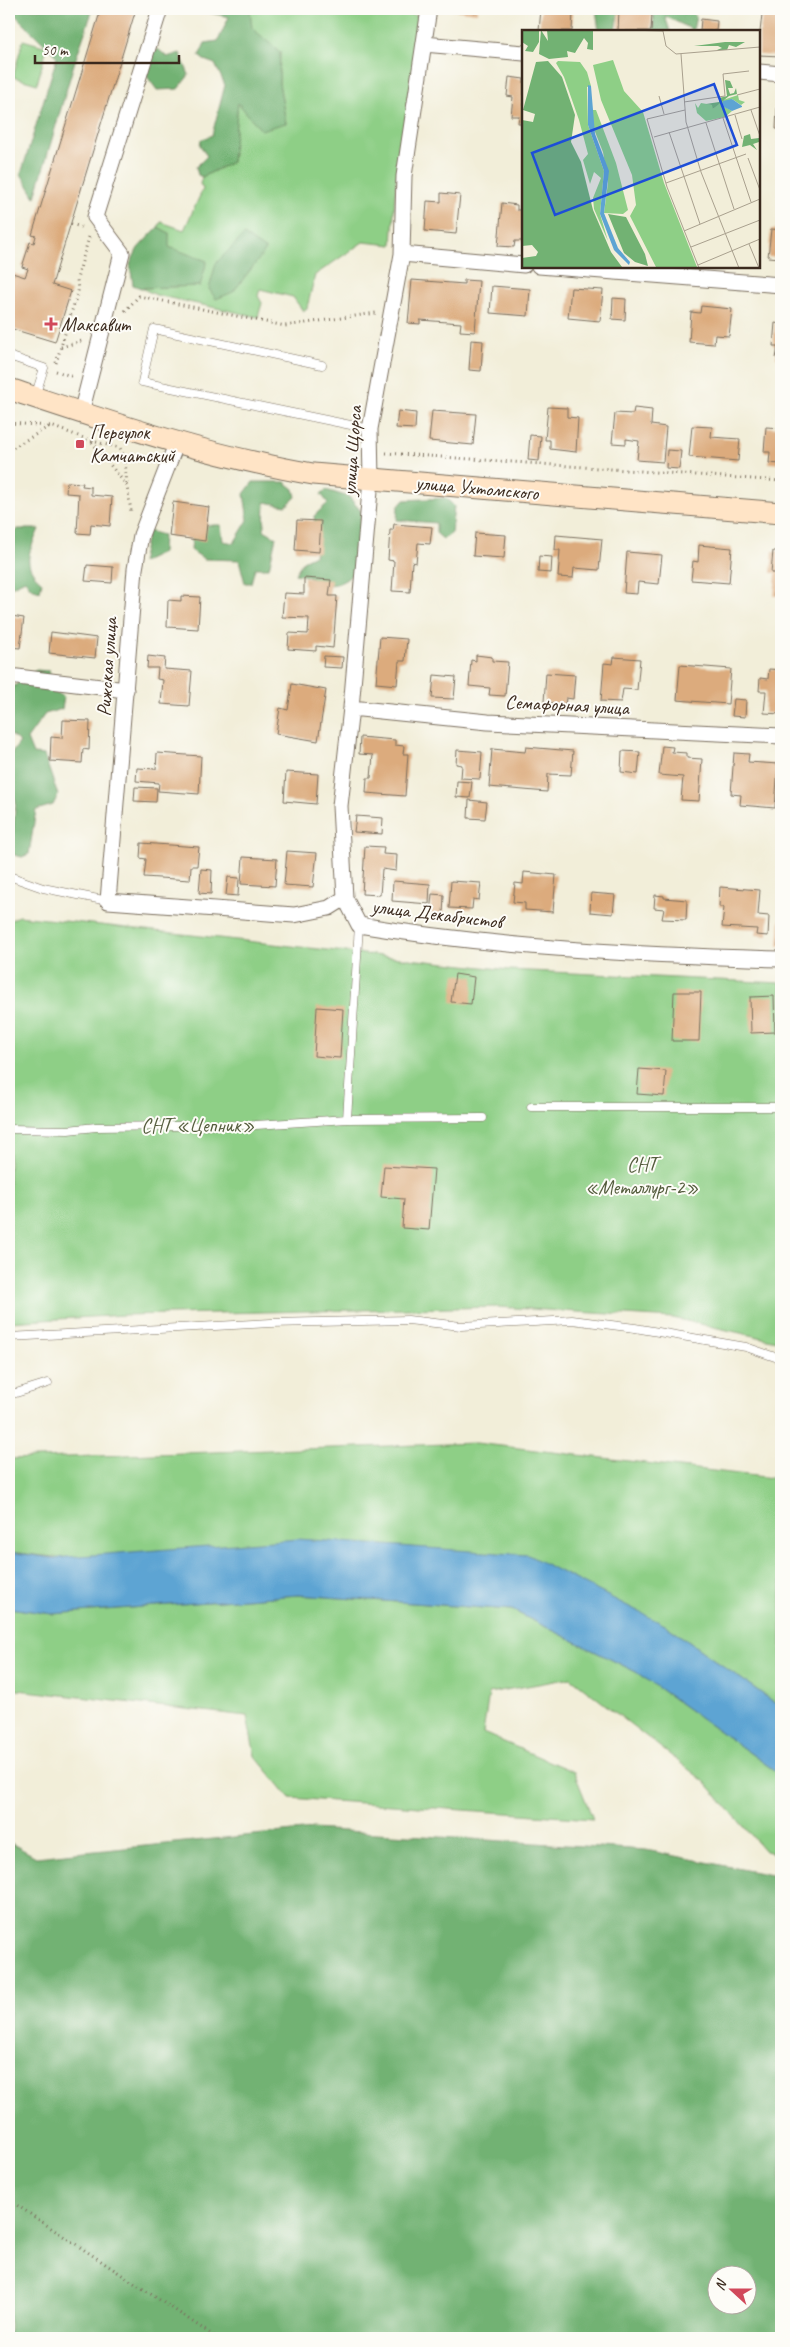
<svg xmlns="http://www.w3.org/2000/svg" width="790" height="2347" viewBox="0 0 790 2347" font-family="Caveat,sans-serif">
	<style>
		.green { fill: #8ecf86; stroke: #647c52 }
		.forest { fill: #72b273; stroke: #566e48; fill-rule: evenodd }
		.water { fill: #5da4d3; stroke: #4c6778 }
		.building { fill: #dcab7d }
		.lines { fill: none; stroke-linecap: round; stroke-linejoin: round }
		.lane-casing { stroke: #7b6f5f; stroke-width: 9 }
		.street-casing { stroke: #7b6f5f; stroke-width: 17 }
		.secondary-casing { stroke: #7b6f5f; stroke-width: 23 }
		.path { stroke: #7b6f5f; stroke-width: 3; stroke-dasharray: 1 4; stroke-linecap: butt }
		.lane { stroke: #fff; stroke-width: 8 }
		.street { stroke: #fff; stroke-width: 15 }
		.secondary { stroke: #ffe4c6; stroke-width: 21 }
		.poi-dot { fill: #d1495b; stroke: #fdfcf7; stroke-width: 2 }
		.labels { text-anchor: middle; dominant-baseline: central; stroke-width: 4; stroke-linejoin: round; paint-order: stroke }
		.poi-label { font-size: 20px; fill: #3b2a1e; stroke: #fdfcf7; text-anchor: start }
		.street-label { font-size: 20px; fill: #3b2a1e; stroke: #fdfcf7 }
		.park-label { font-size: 20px; fill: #545c3d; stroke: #fdfcf7 }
		.inset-road { fill: none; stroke: #a9a08e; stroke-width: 1 }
		.view { fill: #1d4ed8; fill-opacity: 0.15; stroke: #1d4ed8; stroke-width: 2.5 }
		.inset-edge { fill: none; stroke: #3b2a1e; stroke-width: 2.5 }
	</style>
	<rect width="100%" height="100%" fill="#fdfcf7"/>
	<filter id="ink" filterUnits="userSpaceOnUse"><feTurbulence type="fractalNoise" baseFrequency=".02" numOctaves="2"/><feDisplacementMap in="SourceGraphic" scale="10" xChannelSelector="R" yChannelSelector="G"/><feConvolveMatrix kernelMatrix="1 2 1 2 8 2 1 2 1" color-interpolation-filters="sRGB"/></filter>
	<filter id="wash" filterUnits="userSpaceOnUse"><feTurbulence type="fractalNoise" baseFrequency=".0096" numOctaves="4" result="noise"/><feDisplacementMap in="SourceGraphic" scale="20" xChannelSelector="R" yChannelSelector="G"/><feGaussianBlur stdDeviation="1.12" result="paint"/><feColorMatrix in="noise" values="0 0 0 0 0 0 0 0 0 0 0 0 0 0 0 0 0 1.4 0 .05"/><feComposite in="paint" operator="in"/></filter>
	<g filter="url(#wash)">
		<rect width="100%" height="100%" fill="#f2eed9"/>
		<!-- green -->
		<path class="green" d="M250,9H386L419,16L418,47L396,179L392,245L363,242L315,275L307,308L303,311L293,297L260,289L258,296L262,303L258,317L156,295L141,288L200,286L168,247L169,233L158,227L161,222L184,230L203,189L200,184L202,177L232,162L238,102L286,123L279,83L280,52L251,28Z
			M23,40L47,47L37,84L13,77Z
			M19,916L509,970L781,983V1342L673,1318L498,1307L124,1315L9,1322V921Z
			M476,1443L781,1479V1707L665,1625L9,1552V1459Z
			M298,1595L512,1610L636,1672L781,1775V1855L765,1851L705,1782L571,1678L489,1693L483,1733L574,1772L593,1819L290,1798L255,1756L247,1716L9,1689V1608L52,1614Z"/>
		<!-- forest -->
		<path class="forest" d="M9,9H93L74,64L35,197L21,174L57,57Z
			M193,9H250L252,28L280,52L279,83L286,123L261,130L238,103L232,162L202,177L198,175L196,167L207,156L200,145L201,140L212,135L225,85L215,64L204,60L199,56L205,43L218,41L229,17Z
			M596,9H619L615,31H599Z
			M651,9H686L696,16L693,30L665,16L670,31H653L654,10Z
			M158,49L167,57L180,53L189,75L178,89L157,90L146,75L145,62Z
			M158,227L169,233V247L207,261L200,286L141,288L133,285L130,264L138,248Z
			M244,235L266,250L233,292L216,299L209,289L216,263Z
			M253,482H285L294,489L296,497L286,506L265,502L264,530L276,537L269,568H255L251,583H245L239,560L204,559L191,550L192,537L201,525H221L223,541L234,543L248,520L244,494Z
			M326,490L349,497L361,511C360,528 362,549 357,565C354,578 336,588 323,584C311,581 311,575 295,574L303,561L315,555L317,539L314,516L328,503L321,494Z
			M446,498L454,506L451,534L443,539L436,533V523L397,520L398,507L404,500Z
			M18,529H39C30,551 20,564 42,582L40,591L31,588L25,580L9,588V536Z
			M148,531L163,535L162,553L141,563Z
			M36,670L49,671L54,691L64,697L62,709L45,714L27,739L33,754L44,755L58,795L53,805L36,810L29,854L22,857L11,854L16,800L12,795L9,757L20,742L9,734V690Z
			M313,1829L646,1850L781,1877V2338H9V1842L36,1857ZM718,2274H748V2304H718Z"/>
		<!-- water -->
		<path class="water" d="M298,1539L528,1555L665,1625L781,1707V1775L636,1672L512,1610L298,1595L52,1614L9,1608V1552L54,1558Z"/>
		<g id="blocks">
			<!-- building -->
			<path class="building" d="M101,9H136L52,285L71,291L55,342L9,328V272L25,277L28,269L22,267L30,242L34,243L36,236L32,235Z
				M446,9H477V13Z
				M541,9L573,11L572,31H539Z
				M619,10L652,13L651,31H618Z
				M762,14L781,16V56L759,55V32H760Z
				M701,19L717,21L716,31H700Z
				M509,77L524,79V123H518L519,116H511L513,97L507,96Z
				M777,108H781V129H776Z
				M441,193L460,195L456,234L425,231L427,201L441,202Z
				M502,203L517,205V210H524V241H515L514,247L498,246Z
				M771,229L781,230V258L768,257Z
				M412,280L464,284V280L479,281L475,332L460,331L461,323L420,320V324L408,323Z
				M492,286L530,289L528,316L490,313Z
				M571,288L603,290L600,321L568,318Z
				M613,298L626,299L625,320L612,319Z
				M701,306L732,309L729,336L715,335L714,344L689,342L691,312L700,313Z
				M780,320H781V359L776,358L778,346H773L775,323L780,324Z
				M471,340L483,341L481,371L469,370Z
				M548,407L567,408V417L578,418L576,452L550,449V440H545Z
				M634,408L652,410L651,425L666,427L663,462L637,460L639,441L626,439V444L612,443L615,413L633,414Z
				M398,411L416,413L415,429L396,428Z
				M432,411L476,414L473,445L429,441Z
				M692,426L712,427L711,437L740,439L738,461L689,457Z
				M766,427L781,428V464L769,463L770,452H764Z
				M530,435L541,436L539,461L528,460Z
				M667,450L681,451L679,469L666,468Z
				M67,482L83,483L82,486L91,487V495L112,497L110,526L91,524L90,534L77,533L79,494L66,493Z
				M173,502L209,507L205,541L169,536Z
				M297,520L321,521L319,552L295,550Z
				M394,524L432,527L430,544L418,543L416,563L412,562L410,592L392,591L394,561L388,560L390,530H393Z
				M475,533L506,535L504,558L473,556Z
				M556,535L602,539L599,570L574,568L573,578L558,577L560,550H555Z
				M699,545L732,548L729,583L691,580L693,561L698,562Z
				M773,551H781V596H774L776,573H771Z
				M627,552L662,555L659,584L638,582L637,594L624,593Z
				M539,556L552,557L551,573L538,572Z
				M87,565L113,567L112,583L85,581Z
				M304,578L331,580L329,596H337L333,648L316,646V651L288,649L289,633L308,634L309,618L282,617L284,593L304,594Z
				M181,596L200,597L198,629L167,627L168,600L181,601Z
				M9,601H12L11,616L24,618L20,648L9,647Z
				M51,632L97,638L95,658L49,653Z
				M380,637L407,639L405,661H399L397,685L376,683Z
				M476,655L492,657V661L508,662L505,696L489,695L490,688L469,686L471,660L476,661Z
				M148,656L165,658L164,669L192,671L189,706L161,704L163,680L157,679L158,668H147Z
				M324,656L343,657L342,668L323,667Z
				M614,657L640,659L637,690L623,689L621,702L601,701L604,663L613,664Z
				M680,665L731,669L728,704L677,700Z
				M769,669L781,670V714L764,713L766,691H759L760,678L768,679Z
				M546,673L575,675L573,699L566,698L565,704L544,702Z
				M434,675L456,677L454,699L432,698Z
				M292,684L326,690L318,741L276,734L280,708L288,710Z
				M734,699L746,700L745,717L732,716Z
				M63,720L90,721L89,750L83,749L82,763L50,761L51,737L62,738Z
				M360,737L395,740V745L404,746L403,754H408L405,796L366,793L367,778H371L373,755L359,754Z
				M662,746L673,747L672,752L687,753V758L702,759L699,801L681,800L683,777L659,775Z
				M526,747L573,751L571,775L548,774L547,792L489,787L492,749L525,752Z
				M457,750L482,752L480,779L461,778L462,765L456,764Z
				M622,751L640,752L638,774L621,772Z
				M157,753L201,756L199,794L158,791L159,783L136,781L137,768L156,769Z
				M734,753L749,754L748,762L778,764L775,808L740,805L741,795L731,794Z
				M286,772L318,774L316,804L284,801Z
				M457,781L472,782L470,798L456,797Z
				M135,787L157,788L156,802L134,801Z
				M469,800L487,802L485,819L468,818Z
				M356,816L383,818L382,834L354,832Z
				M141,843L199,847L197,866H191L190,880L144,877L146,859L140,858Z
				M365,846L384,847L383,854L397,855L396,871L382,869L380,895L362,894Z
				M287,851L317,853L313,887L284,885Z
				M243,857L277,859L275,886L241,884Z
				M201,869L212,870L211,894L199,893Z
				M524,872L556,875L553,912L525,910V903L513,902L515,883L523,884Z
				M228,877L239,878L238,896L226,895Z
				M393,881L430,884L429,904L392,901Z
				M451,881L481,883L479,900L473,899L472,909L449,908Z
				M720,887L760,890L758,915L769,916L768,936L756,935L757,929L722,927L724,907H719Z
				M591,893L615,895L613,914L590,912Z
				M432,894L444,895L443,915L430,914Z
				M655,895L664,896V898L687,900L686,920L662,919L664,909L654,908Z
				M780,919H781V946H778Z
				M455,974L474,977L471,1004L451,1002Z
				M674,992H701L699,1041H672Z
				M774,996L775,1032L751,1033L750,997Z
				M317,1007L343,1009L340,1058L314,1056Z
				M639,1069L666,1071L664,1096L637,1094Z
				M384,1166L434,1169L429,1230L402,1228L404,1199L381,1197Z"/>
		</g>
	</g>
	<g filter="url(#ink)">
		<use href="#blocks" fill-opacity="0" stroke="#7b6f5f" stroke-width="1"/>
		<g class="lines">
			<defs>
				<path id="lane" d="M9,356L44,368L35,397
					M322,365L154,329L142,382L370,429
					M9,876L43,888L108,901
					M531,1107H781
					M347,1119L483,1118
					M9,1129L68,1130L96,1127L256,1125L347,1119L359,925
					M9,1337L271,1323L408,1320L461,1326L572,1320L635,1328L746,1347L781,1359
					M9,1392L16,1393L48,1383"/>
				<path id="street" d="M424,44L524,53
					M759,72L781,74
					M402,254L524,265
					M539,266L781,285
					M81,413L122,253L95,217L160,9
					M177,442L141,535L135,569L108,901L294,915L329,908L345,898L359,925C498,948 640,955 781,959
					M9,676L126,690
					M351,708L488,722L781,736
					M345,898L340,806L351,708L371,479L370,429L402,254L404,176L429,9"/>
				<path id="secondary" d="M9,389C109,422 208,456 313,474L781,513"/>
			</defs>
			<!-- lane casing -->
			<use href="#lane" class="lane-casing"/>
			<!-- street casing -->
			<use href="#street" class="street-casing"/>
			<!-- secondary casing -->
			<use href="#secondary" class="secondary-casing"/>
			<!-- path -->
			<path class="path" d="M9,13L10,9
				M71,224L81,227
				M125,311L139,296L285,326L376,313
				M61,347L82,341
				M56,363L78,291L77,279L89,237
				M56,371L74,377
				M9,423L51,426L92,441L120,448L125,459L127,486
				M92,442L127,486L131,511
				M9,450L50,426
				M386,453L781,481
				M9,2200L217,2338"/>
			<!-- lane -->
			<use href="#lane" class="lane"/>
			<!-- street -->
			<use href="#street" class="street"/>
			<!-- secondary -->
			<use href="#secondary" class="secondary"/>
		</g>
	</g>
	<!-- markers -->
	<g class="poi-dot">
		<path d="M48.5 316.5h5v5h5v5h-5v5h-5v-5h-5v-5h5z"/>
		<rect x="75" y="439" width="10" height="10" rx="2.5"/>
	</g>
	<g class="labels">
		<!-- poi labels -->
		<g class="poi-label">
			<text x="61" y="324">Максавит</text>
			<text x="90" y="432">Переулок<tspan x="90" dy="23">Камчатский</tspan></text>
		</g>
		<!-- street labels -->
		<g class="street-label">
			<text transform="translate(352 451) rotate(-86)">улица Щорса</text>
			<text transform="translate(477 488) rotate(5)">улица Ухтомского</text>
			<text transform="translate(107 667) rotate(-86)">Рижская улица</text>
			<text transform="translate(567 705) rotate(3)">Семафорная улица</text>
			<text transform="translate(437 914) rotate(7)">улица Декабристов</text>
		</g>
		<!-- park labels -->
		<g class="park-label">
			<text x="198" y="1125">СНТ «Цепник»</text>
			<text x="642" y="1164">СНТ<tspan x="642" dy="23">«Металлург-2»</tspan></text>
		</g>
	</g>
	<!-- overview -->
	<g transform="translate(522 30)">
		<rect width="238" height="238" fill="#f2eed9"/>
		<path d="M91,30L102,61L121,82L142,153L175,237H134L108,186L114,175L110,145L79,70L71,35ZM36,31L58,32L65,42L69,56L65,57L66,95L82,141L78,184L86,211L72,179L71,168L79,148L72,142L68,154L61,130L66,124L57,90L42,47L34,33ZM216,65L217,70L223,72L219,75L210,69L203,77L210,81L203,87L184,91L175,83L173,73L176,78L179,73L191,75V79L201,70ZM70,80H74L94,133L106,180L101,184L82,183L86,153L81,122L70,94Z" fill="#8ecf86"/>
		<path d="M0,0H17V12L11,22L3,21L6,16L0,12ZM19,0L26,11L25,0H71V20L65,19L66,13L62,8L53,23L45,21L46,27L27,29L17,24ZM203,12H223L214,17L207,15L205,20H195L200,18L196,16H172ZM26,31L40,47L53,85L49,112L59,132L71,180L89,222L100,237H0V228L14,226L16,222L10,215L0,216V90L11,92L13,84L1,80L14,32ZM203,50L208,51L211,58H206L208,64L212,63L214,58L215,64L207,66L191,79L190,75L184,74L197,72V68L205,66ZM228,104L229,109L237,108V112L231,114L235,120L228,115L220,117L222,106ZM86,184L104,187L123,224L126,236L113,232L102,223Z" fill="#72b273"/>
		<path d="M66,55L69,56L73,104L87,141L82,183L96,218L108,232L107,235L92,220L78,184L82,141L66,95ZM210,69L220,76V77L210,81L200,76L201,71Z" fill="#5da4d3"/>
		<path class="inset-road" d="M104,0L141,1L144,16L154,24L238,17M159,24L164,92L179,142L217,238M215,65L238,59M137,66L142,84M162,72L203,66L201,44L227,41M163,80L125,89L145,157L177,238M229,80L238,106M213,85L220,109M201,88L229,172M184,93L212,179M147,102L178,194M132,107L238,77M226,128L238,160M144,153L224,124M162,201L238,169M227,214L237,238M169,217L238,190M176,235L238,209"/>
		<path class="view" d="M192,54L215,115L33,185L10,123Z"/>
		<rect width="238" height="238" class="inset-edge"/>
	</g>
	<!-- margin -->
	<rect width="790" height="2347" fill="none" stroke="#fdfcf7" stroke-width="30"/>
	<!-- north arrow -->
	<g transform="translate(732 2290) rotate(291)"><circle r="24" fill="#fdfcf7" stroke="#afa8a0"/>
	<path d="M0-4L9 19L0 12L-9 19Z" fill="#d1495b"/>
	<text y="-8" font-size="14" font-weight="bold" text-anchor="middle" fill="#3b2a1e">N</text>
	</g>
	<!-- scale -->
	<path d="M35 55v8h144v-8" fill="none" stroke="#3b2a1e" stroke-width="2.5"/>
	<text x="42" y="55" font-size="15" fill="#3b2a1e" stroke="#fdfcf7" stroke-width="4" paint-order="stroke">50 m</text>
</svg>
